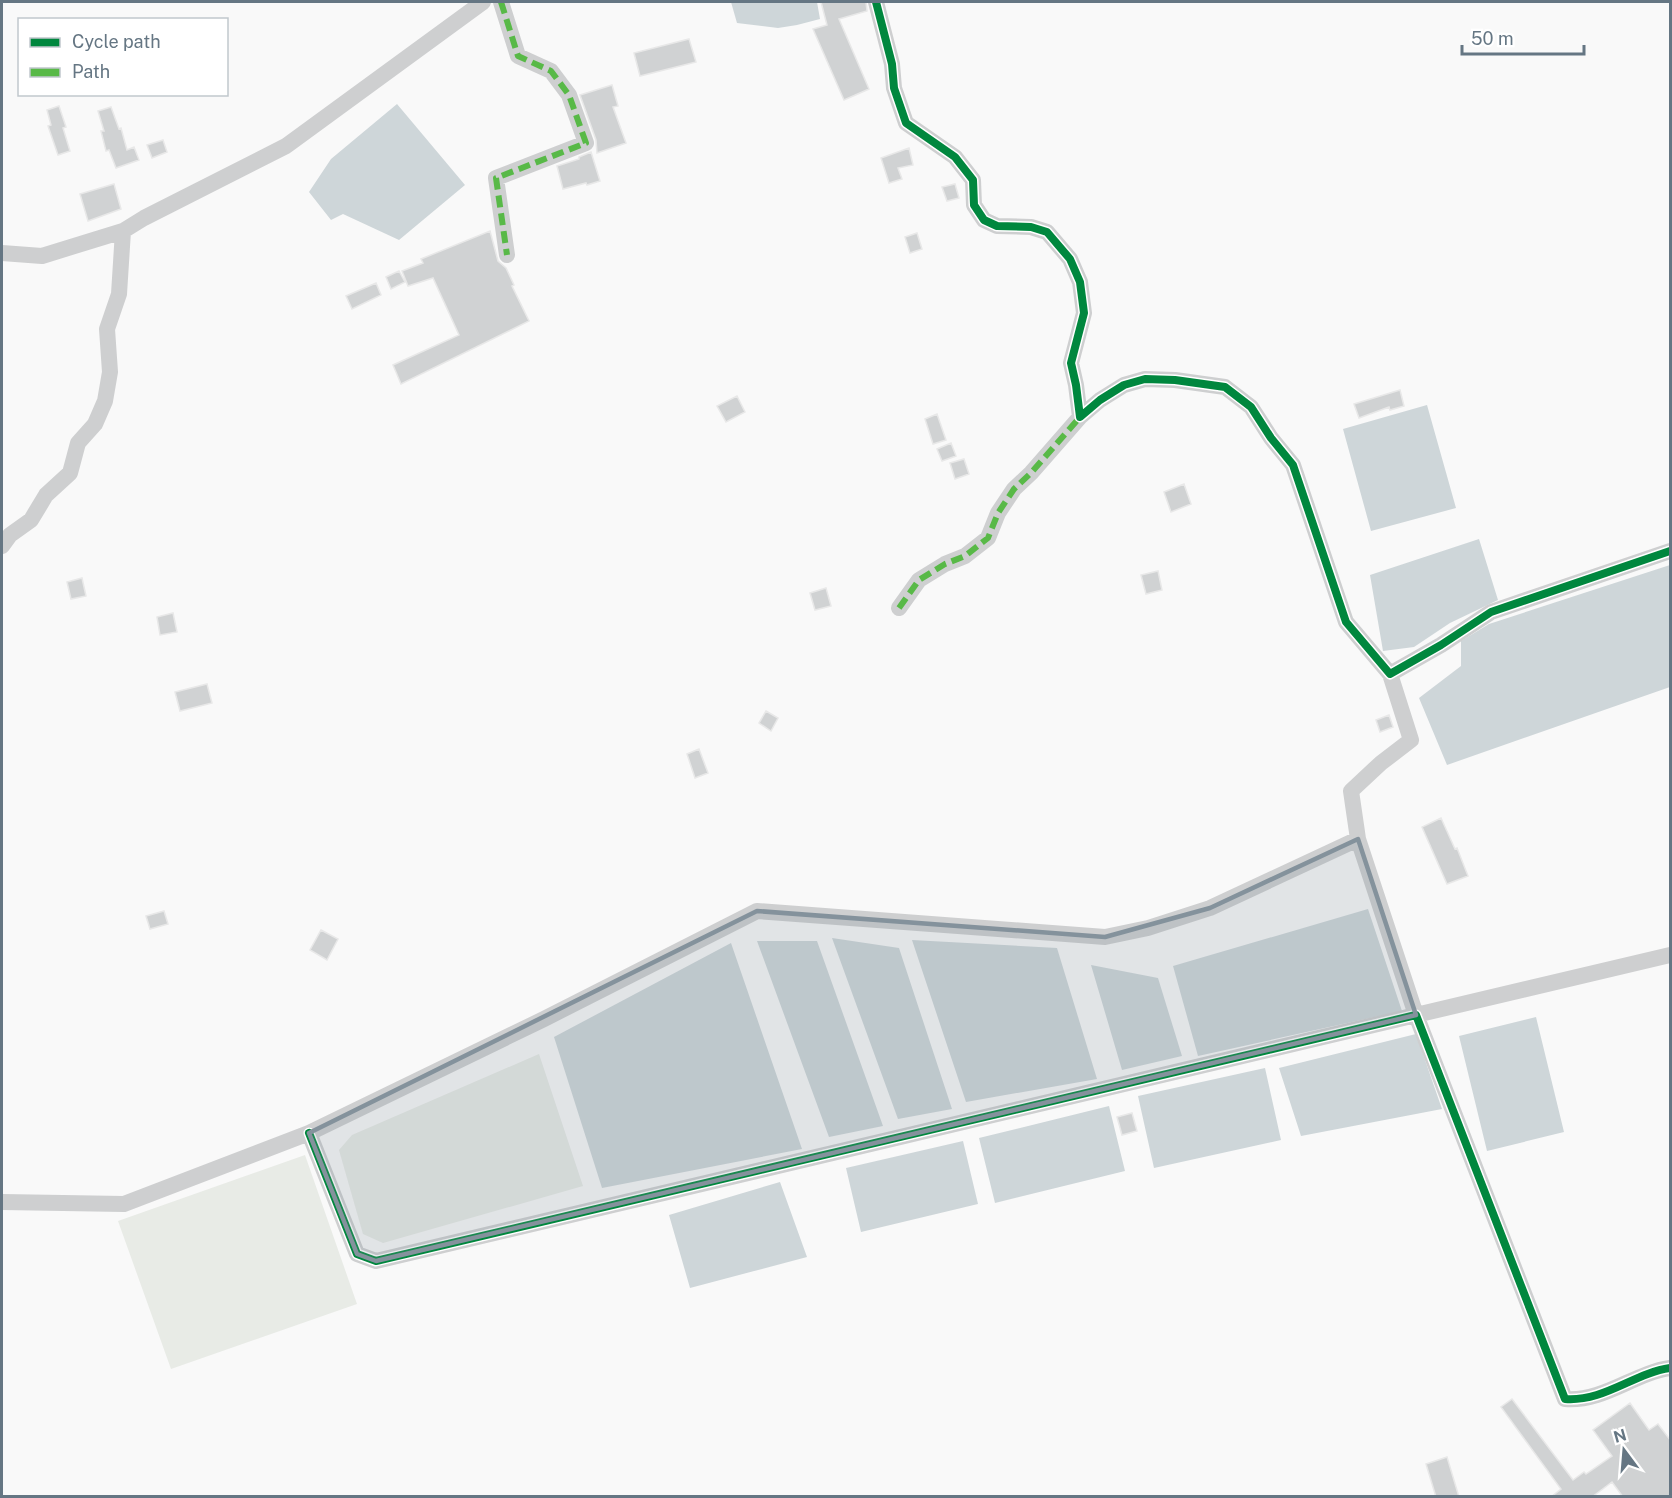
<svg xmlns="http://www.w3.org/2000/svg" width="1672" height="1498" viewBox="0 0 1672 1498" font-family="'Public Sans',sans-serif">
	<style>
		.green { fill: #e8ebe6 }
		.water { fill: #ced6d9 }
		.building { fill: #d0d2d3; stroke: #e8e8e8; stroke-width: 1.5 }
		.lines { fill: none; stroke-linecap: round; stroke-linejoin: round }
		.minor { stroke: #cecfd0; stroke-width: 16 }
		.quiet { stroke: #58b947; stroke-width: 6; stroke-dasharray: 12 6; stroke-linecap: butt }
		.cycleway-casing { stroke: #fff; stroke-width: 11 }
		.cycleway { stroke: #00873e; stroke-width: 8 }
		.marked { fill: #84929c; fill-opacity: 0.2; stroke: #84929c; stroke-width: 4.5; stroke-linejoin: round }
	</style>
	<rect width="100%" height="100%" fill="#f9f9f9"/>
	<!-- green -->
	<path class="green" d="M539,1054L583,1186L383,1243L363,1234L339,1150L352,1135Z
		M305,1155L357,1304L171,1369L118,1221Z"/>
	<!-- water -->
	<path class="water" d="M731,2H817L820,19L797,25L778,28L737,23Z
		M397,104L465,185L399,240L343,214L331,220L309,192L331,159Z
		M1427,405L1456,508L1371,531L1343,429Z
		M1479,539L1498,600L1450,623L1414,647L1383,651L1370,575Z
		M1670,565V687L1447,765L1419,698L1461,666V641L1489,624Z
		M1368,909L1402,1011L1198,1056L1173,966Z
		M832,938L899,948L952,1109L898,1119Z
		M912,940L1057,948L1097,1079L966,1102Z
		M757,941H817L883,1126L829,1137Z
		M731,943L802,1149L602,1188L554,1037Z
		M1091,965L1158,978L1182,1056L1122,1070Z
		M1536,1017L1564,1132L1487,1151L1459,1036Z
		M1416,1034L1442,1109L1301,1136L1279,1068Z
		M1265,1068L1281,1140L1154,1168L1138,1096Z
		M1109,1106L1125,1171L995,1203L979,1138Z
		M963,1141L978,1204L861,1232L846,1168Z
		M780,1182L807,1257L690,1288L669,1215Z"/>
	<!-- building -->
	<path class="building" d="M821,2H866L867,11L839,19L869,89L844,100L813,29L827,25Z
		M689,39L696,62L640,76L634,53Z
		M612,85L618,106L613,107L626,143L597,153L596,140L580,95Z
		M59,106L66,127L63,128L70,151L58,155L48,126L51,125L47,110Z
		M111,107L119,129L121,128L127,150L134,147L139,160L116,168L109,150L106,151L101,131H104L98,111Z
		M163,140L167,152L152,158L147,145Z
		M909,148L913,165L898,168L902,179L889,183L881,158Z
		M591,152L600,181L587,185L586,183L563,189L557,166L579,159V157Z
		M114,184L121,209L88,221L80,194Z
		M955,184L959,198L947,201L942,187Z
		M490,231L498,261L506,268L514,285L512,286L529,321L401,384L393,365L459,335L433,278L408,286L402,271L423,263L421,259Z
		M917,233L922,249L910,253L905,237Z
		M399,271L405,282L391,289L386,277Z
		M376,283L381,295L352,309L346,296Z
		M1400,390L1404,406L1390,410L1389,407L1359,418L1354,404Z
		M737,396L745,412L726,422L717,406Z
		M937,414L946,440L933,444L925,419Z
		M951,443L956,456L942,461L937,449Z
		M964,459L969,474L955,479L950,463Z
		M1184,484L1191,504L1171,512L1164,492Z
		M1158,571L1162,590L1146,594L1141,575Z
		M82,578L86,596L71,599L67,582Z
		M826,588L831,606L815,610L810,593Z
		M173,613L177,632L160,635L157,617Z
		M207,684L212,703L180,711L175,692Z
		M766,711L778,718L771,731L759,723Z
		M1389,715L1393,727L1380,732L1376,720Z
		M699,749L708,773L695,778L687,754Z
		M1441,818L1455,849L1457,848L1468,876L1447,884L1422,827Z
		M164,911L168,924L150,929L146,916Z
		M321,930L338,939L327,960L310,950Z
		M1132,1113L1137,1131L1122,1135L1117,1117Z
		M1512,1399L1573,1480L1584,1472L1586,1474L1612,1456L1593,1430L1630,1403L1649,1430L1658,1424L1671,1441V1497H1623L1612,1482L1592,1497H1551L1561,1489L1501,1407Z
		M1447,1457L1459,1497H1436L1426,1464Z"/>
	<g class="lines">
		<!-- minor -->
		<path class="minor" d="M501,2L518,56L551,71L569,95L586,143L496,178L507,255
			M876,2L892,64L894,88L906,123L955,157L973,180L974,205L984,220L997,226L1031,227L1047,232L1070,259L1080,282L1084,313L1071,363L1076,385L1080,417L1100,400L1124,385L1145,379L1175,380L1225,387L1251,407L1271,438L1293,465L1346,622L1390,674L1441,645L1491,612L1670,551
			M2,253L42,256L123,231L144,218L286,146L483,2
			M2,546L10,535L31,520L46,495L70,473L78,443L95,424L105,401L110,372L107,329L119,294L123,231
			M899,608L919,580L945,564L965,556L988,538L998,513L1014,489L1031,473L1080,417
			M1358,839L1416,1015L1670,955
			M309,1133L357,1254L376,1261L1416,1015L1565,1399C1604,1402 1634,1373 1670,1368
			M2,1202L124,1204L309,1133L544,1019L757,911L1105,937L1148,928L1210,908L1358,839L1351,791L1381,763L1411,740L1390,674"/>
		<!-- quiet -->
		<path class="quiet" d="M501,2L518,56L551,71L569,95L586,143L496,178L507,255
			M899,608L919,580L945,564L965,556L988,538L998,513L1014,489L1031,473L1080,417"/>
		<defs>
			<path id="cycleway" d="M876,2L892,64L894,88L906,123L955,157L973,180L974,205L984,220L997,226L1031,227L1047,232L1070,259L1080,282L1084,313L1071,363L1076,385L1080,417L1100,400L1124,385L1145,379L1175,380L1225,387L1251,407L1271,438L1293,465L1346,622L1390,674L1441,645L1491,612L1670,551
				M309,1133L357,1254L376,1261L1416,1015L1565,1399C1604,1402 1634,1373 1670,1368"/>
		</defs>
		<!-- cycleway casing -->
		<use href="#cycleway" class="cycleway-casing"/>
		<!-- cycleway -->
		<use href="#cycleway" class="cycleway"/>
	</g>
	<!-- marked area -->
	<path class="marked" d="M1358,839L1416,1015L376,1261L357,1254L309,1133L757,911L1105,937L1210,908Z"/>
	<!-- border -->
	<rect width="1672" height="1498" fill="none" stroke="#657683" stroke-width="6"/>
	<!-- legend -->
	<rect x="18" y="18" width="210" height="78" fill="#ffffff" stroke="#c1c8cd" stroke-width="1.5"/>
	<rect x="30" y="38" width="30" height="9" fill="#00873e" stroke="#c1c8cd" stroke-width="1.5"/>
	<text x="72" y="48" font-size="18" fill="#657683">Cycle path</text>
	<rect x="30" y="68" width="30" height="9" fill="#58b947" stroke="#c1c8cd" stroke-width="1.5"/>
	<text x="72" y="78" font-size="18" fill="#657683">Path</text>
	<!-- north arrow -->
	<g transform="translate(1624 1450) rotate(344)" stroke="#ffffff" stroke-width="4.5" paint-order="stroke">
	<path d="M0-4.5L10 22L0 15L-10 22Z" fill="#657683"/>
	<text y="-9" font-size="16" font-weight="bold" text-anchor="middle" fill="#657683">N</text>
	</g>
	<!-- scale -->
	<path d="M1462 45v9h122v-9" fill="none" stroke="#657683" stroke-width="3"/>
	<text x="1471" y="45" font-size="18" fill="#657683" stroke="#ffffff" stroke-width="4.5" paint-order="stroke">50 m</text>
</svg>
